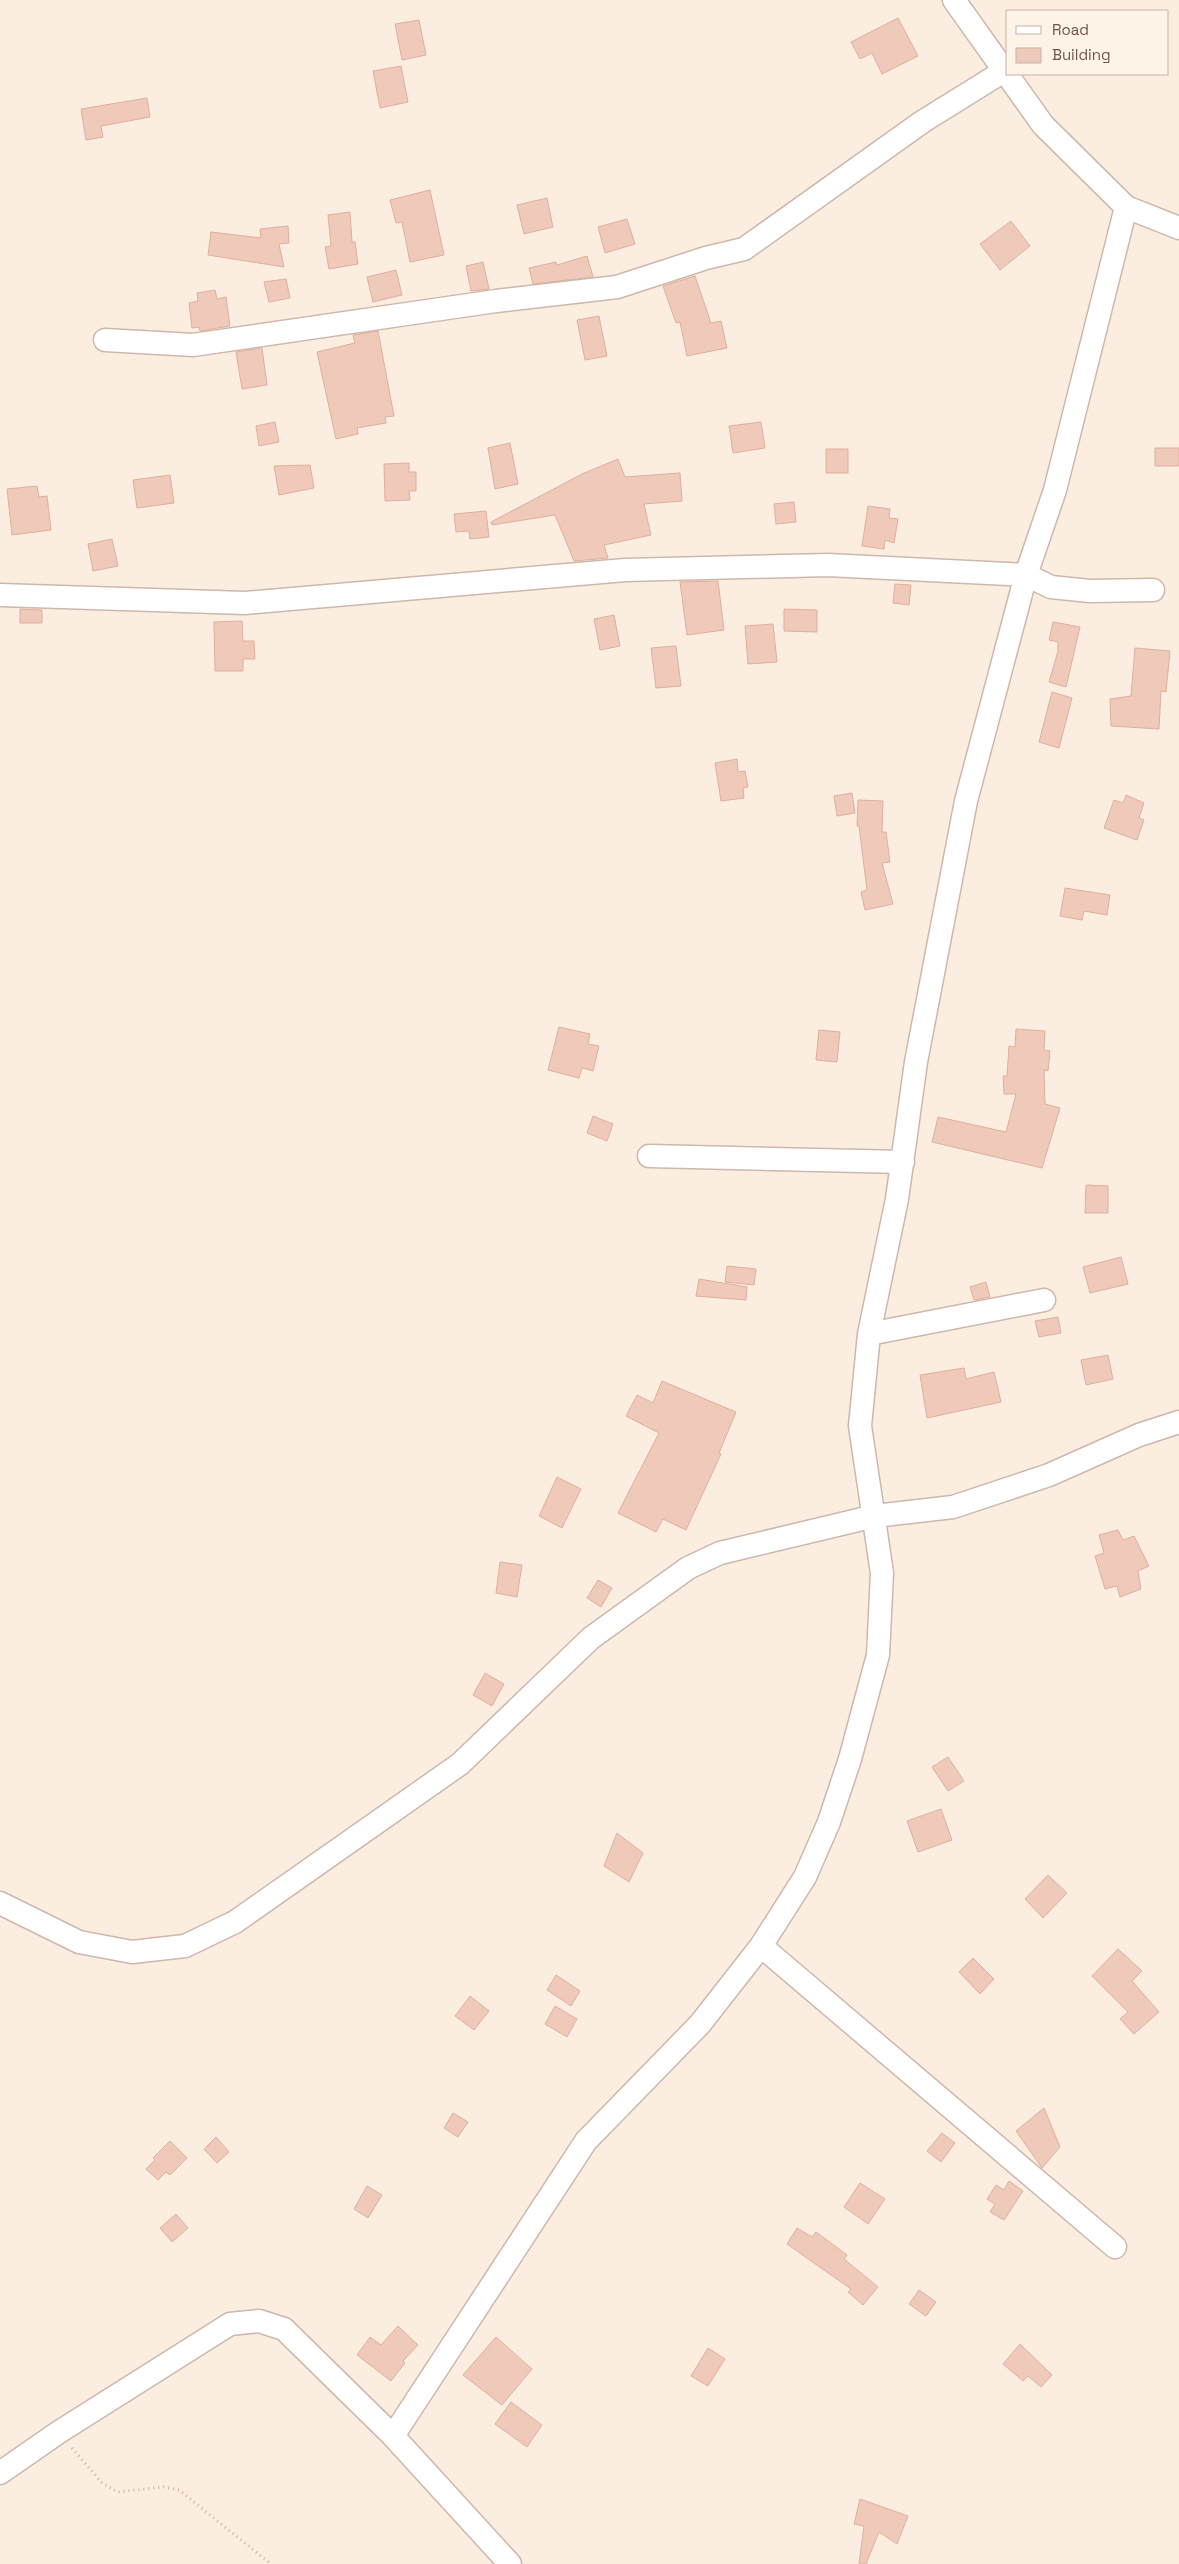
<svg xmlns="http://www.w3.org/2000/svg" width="1179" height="2564" viewBox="0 0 1179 2564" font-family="'Space Grotesk',sans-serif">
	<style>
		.building { fill: #efcaba; stroke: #e1ae9b }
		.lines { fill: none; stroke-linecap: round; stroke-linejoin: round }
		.minor-casing { stroke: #ceb7ab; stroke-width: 25 }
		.path { stroke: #d3ad9e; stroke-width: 3; stroke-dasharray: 1 4; stroke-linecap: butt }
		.minor { stroke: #fff; stroke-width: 22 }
	</style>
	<rect width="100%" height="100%" fill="#fbeee1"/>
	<!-- building -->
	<path class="building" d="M898,18L918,56L882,74L872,53L860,59L851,42Z
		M419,20L426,55L402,60L395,24Z
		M401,66L408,102L380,108L373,71Z
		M147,98L150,117L101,126L103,137L86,140L81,109Z
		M430,190L444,255L410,262L402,222L396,223L390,200Z
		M547,198L553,227L524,234L517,205Z
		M350,212L352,242H355L358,264L329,269L325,247L331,246L328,215Z
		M627,219L635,244L605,253L598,227Z
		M1011,221L1030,246L1000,270L980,244Z
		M288,226L289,243L279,244L284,267L208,255L211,232L261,238L260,229Z
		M587,256L593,277L533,284L529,268L556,262L557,265Z
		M483,262L489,289L471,291L466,266Z
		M396,270L402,295L373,302L367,277Z
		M695,276L711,323L721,321L727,348L687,356L680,322L676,323L663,286Z
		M286,279L290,298L269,302L264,282Z
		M215,290L217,299L226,297L230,326L200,331L199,327L192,328L189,303L198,301L197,293Z
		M599,316L607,356L585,360L577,320Z
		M378,331L394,416L385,417L386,423L357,428L358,434L336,439L317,352L355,343L353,335Z
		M262,348L267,385L242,389L236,352Z
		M275,422L279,442L259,446L256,426Z
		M761,422L765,448L733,453L729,426Z
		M510,443L518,484L495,489L488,448Z
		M1155,448H1179V466H1155Z
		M826,449H848V473H826Z
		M618,459L625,477L680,473L682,501L644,504L651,535L604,545L608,558L574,561L555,515L492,525L491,522L582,474Z
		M409,463V472H416V491H409L410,500L385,501L384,464Z
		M310,465L314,488L279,495L274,466Z
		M170,475L174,503L137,508L133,480Z
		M37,486L39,497L47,496L51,530L12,535L7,489Z
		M794,502L796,522L776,524L774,504Z
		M868,506L890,509L889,518L898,519L894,543L885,540L884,549L862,546Z
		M486,511L489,537L470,539L469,531L456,532L454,514Z
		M112,539L118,566L93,571L88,544Z
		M718,581L724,630L687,635L680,582Z
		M895,584L911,585L909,605L893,603Z
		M20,609L42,610V623H20Z
		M784,609L817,610V632L784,631Z
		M614,615L620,646L600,650L594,619Z
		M242,621L243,641H254L255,659H243V671H215L214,622Z
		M1053,622L1080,627L1066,687L1049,682L1058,651V642L1049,640Z
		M773,624L777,662L748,664L745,626Z
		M676,646L681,686L656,688L651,648Z
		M1135,648L1170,651L1166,692L1161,691L1159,729L1111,726L1110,699L1131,696Z
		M1052,692L1072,698L1059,748L1039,742Z
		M737,759L738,772L745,771L748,787L743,788L744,798L721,801L715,763Z
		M852,793L855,813L837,816L834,796Z
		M1126,795L1144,803L1139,818L1144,820L1137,840L1104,828L1114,800L1123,803Z
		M858,800L883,801L882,832H886L890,862L882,863L893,904L865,910L861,892L867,890L859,826H857Z
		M1065,888L1110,895L1107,915L1084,911L1082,920L1060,916Z
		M559,1027L590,1034L588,1044L599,1046L593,1071L582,1068L579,1078L548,1070Z
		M1016,1029L1045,1031L1044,1050L1050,1051L1048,1071L1044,1070L1045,1104L1060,1108L1042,1168L932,1142L938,1117L1006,1132L1016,1094H1004L1003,1076H1007L1009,1046L1015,1047Z
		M819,1030L840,1032L837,1062L816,1060Z
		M593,1116L613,1124L607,1141L587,1133Z
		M1086,1185L1108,1186V1213H1085Z
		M1121,1257L1128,1284L1090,1293L1083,1267Z
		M727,1266L756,1269L754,1285L725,1282Z
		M699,1279L747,1287L746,1300L696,1296Z
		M986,1282L990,1297L974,1300L970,1287Z
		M1058,1317L1061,1333L1039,1337L1035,1321Z
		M1108,1355L1113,1379L1086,1385L1081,1360Z
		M964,1368L966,1379L994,1372L1001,1402L927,1418L920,1375Z
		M662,1381L736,1412L719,1453L721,1454L686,1530L663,1519L656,1532L618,1513L659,1433L626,1416L637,1395L653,1403Z
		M557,1477L581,1489L562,1528L539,1516Z
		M1118,1530L1123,1540L1134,1536L1149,1566L1138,1571L1141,1589L1120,1597L1117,1586L1105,1589L1095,1556L1104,1553L1099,1535Z
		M500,1562L522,1565L517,1597L496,1593Z
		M598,1580L612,1588L601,1607L587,1598Z
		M485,1673L504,1684L492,1706L473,1695Z
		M948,1757L964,1781L948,1791L932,1767Z
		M941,1809L952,1840L918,1852L907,1821Z
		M617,1833L643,1853L629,1882L604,1866Z
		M1048,1875L1067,1893L1043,1918L1025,1899Z
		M1118,1949L1142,1971L1132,1981L1159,2012L1134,2034L1120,2019L1128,2012L1092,1976Z
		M973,1958L994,1979L980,1994L959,1972Z
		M556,1975L580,1991L571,2006L547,1990Z
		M470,1996L489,2011L474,2030L455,2016Z
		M555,2006L577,2019L567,2037L545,2024Z
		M1044,2108L1060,2147L1042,2168L1016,2131Z
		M453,2113L468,2122L458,2137L444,2128Z
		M942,2133L955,2143L941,2162L927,2151Z
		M216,2137L229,2152L217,2163L204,2149Z
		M170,2141L187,2158L170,2175L166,2172L158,2180L146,2169L155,2160L153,2158Z
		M1009,2181L1023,2191L1004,2220L990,2212L995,2204L987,2199L996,2185L1004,2190Z
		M860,2183L885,2199L868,2224L844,2207Z
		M367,2186L382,2195L368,2218L354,2209Z
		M176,2214L188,2228L172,2242L160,2228Z
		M797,2228L812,2237L816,2232L847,2255L844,2259L878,2287L863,2305L848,2292L851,2289L787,2244Z
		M919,2290L936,2302L926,2316L909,2304Z
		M398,2326L418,2345L403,2361L405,2363L391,2381L357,2355L370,2337L381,2345Z
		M496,2337L532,2369L502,2405L463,2375Z
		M1020,2344L1052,2375L1041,2387L1028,2376L1023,2381L1003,2364Z
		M708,2348L725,2359L708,2386L691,2376Z
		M511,2402L542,2425L527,2447L495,2424Z
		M860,2499L908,2516L897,2544L879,2532L866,2564H859L864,2526L854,2524Z"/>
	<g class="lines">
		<defs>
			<path id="minor" d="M954,0L1043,125L1126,207L1179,228
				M105,340L193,345L496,301L617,287L706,258L744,249L922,122L1004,71
				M0,595L245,603L625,570L828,565L1026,575L1051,587L1090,591L1153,590
				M649,1156L903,1162
				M869,1334L1044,1300
				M0,1903L79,1942L132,1952L185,1946L235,1922L460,1764L591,1638L688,1568L720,1553L875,1516L953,1507L1049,1475L1139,1435L1179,1422
				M761,1946L1115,2247
				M393,2436L586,2141L700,2024L761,1946L805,1877L829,1822L850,1759L878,1655L882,1573L860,1426L869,1334L897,1199L916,1062L966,801L1026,575L1055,490L1126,207
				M0,2473L59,2432L230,2324L259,2321L284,2329L393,2436L510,2564"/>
		</defs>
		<!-- minor casing -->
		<use href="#minor" class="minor-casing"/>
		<!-- path -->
		<path class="path" d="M72,2448L102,2483L118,2492L164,2487L179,2490L271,2564"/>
		<!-- minor -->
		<use href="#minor" class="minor"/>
	</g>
	<!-- legend -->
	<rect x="1006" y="10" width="162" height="65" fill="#fef3e7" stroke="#c6b3a8"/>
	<rect x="1016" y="26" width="25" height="8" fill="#ffffff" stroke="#c6b3a8"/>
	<text x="1052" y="35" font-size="15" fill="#715349">Road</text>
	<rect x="1016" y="48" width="25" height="15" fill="#efcaba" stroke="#c6b3a8"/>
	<text x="1052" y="60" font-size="15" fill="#715349">Building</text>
</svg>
